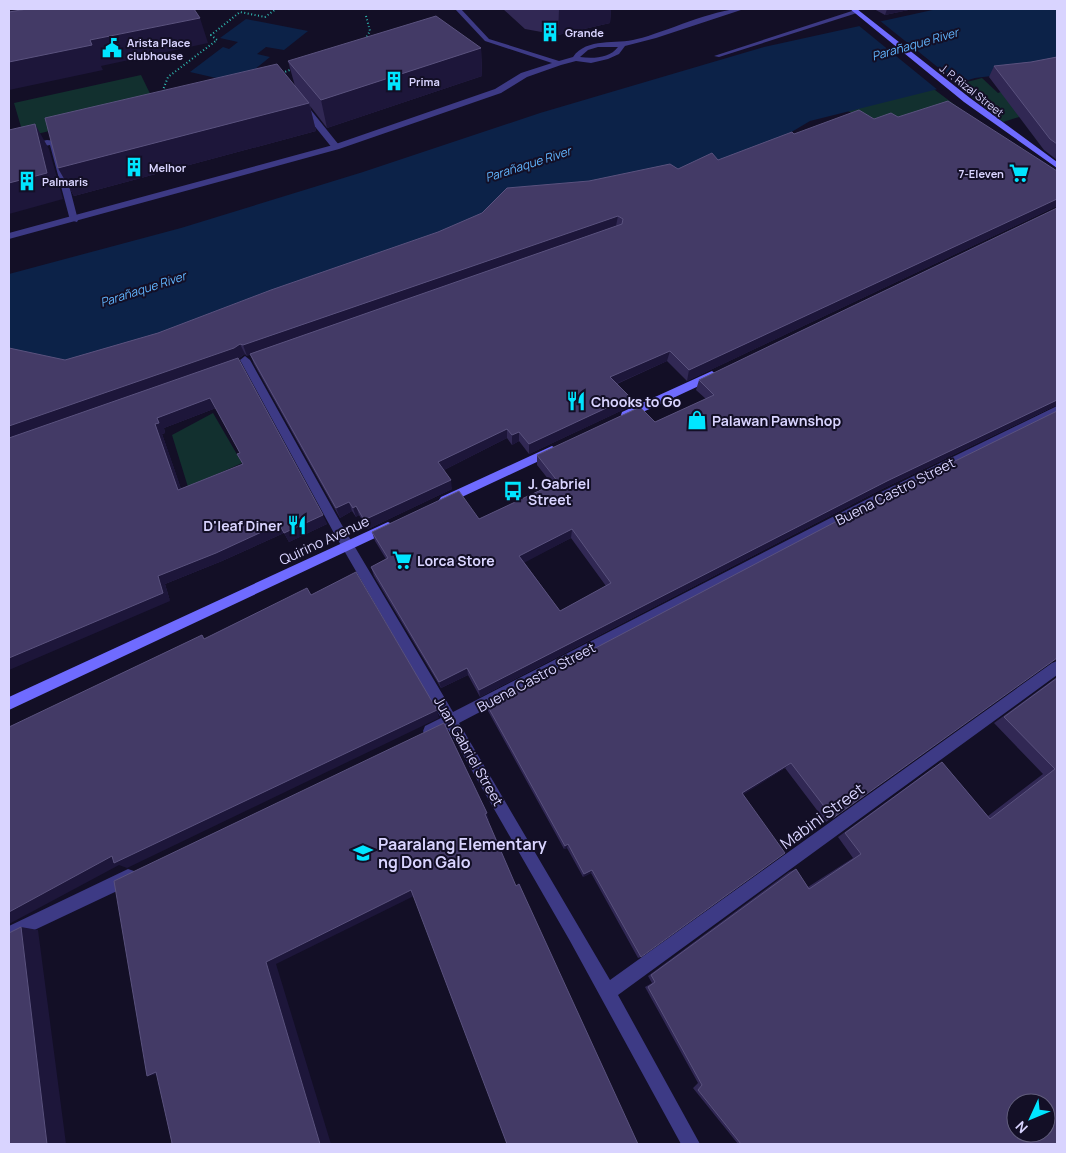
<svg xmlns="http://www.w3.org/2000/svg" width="1066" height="1153" viewBox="0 0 1066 1153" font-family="Manrope,sans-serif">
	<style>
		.green { fill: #12302f }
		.water { fill: #0c2248 }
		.pier { fill: #130f26 }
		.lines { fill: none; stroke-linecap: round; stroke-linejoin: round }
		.path { stroke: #2fb8b0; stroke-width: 2; stroke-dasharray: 1 2.5; stroke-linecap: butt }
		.lane { fill: #3d3a85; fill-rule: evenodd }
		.street { fill: #3d3a85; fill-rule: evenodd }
		.secondary { fill: #6f6bff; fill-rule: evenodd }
		.wall { fill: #312854; fill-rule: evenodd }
		.shaded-wall { fill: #1d163a }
		.building { fill: #433a66; stroke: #5a527e; fill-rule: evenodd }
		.labels { text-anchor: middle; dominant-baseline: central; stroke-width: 4; stroke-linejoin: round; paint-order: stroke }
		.far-poi-label { font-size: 11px; font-weight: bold; fill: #d9d4ff; stroke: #130f26; text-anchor: start }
		.far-street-label { font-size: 11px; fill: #d9d4ff; stroke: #130f26 }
		.far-water-label { font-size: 12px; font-style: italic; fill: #62b6ff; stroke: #130f26 }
		.poi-label { font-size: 14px; font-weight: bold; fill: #d9d4ff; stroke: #130f26; text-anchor: start }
		.street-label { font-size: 14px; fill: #d9d4ff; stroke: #130f26 }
		.near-street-label { font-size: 16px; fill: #d9d4ff; stroke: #130f26 }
		.near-poi-label { font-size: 16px; font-weight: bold; fill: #d9d4ff; stroke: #130f26; text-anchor: start }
	</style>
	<rect width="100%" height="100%" fill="#130f26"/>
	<!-- green -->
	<path class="green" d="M141,75L156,106L24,137L14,103Z
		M982,78L998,93L1013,87L1048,108L1003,122L956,85Z
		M931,87L971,117L889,138L836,103Z
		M213,413L242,463L188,487L172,435Z"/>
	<!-- water -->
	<path class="water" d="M937,9H1057V68L975,78L934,90L810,121L773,143L9,389V274L181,228L363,172L540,113L764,47Z
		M246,19L308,31L284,50L266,47L257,54L270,57L238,83L190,72L223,47L229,49L238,42L220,38Z"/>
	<!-- pier -->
	<path class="pier" d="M879,20L960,85L939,91L858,25Z"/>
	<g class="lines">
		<!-- path -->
		<path class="path" d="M366,16L370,31L366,38
			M282,73L295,68
			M166,94L163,90L168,77L217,40L211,35L240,12L265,17L276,9"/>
		<!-- lane -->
		<path class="lane" d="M855,10L858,12L857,13L719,57L714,56Z
			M300,104H306L339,145V149H333L300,108Z
			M47,140L56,141L59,146L78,220L77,222L70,220L50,145L9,153V149Z"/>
		<!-- street -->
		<path class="street" d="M455,9H461L489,39L559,61L573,57C587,37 616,45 637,39C666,32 717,7 744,9L656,38L625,46L619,54L608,59L591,63L576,61L561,65L527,77L501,93L339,149L9,239V233L333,145L495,89L521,73L552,63L485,41ZM598,47H618C610,58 593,59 580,57L588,50Z
			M245,356L250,360L343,527L453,712L881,492L1057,406V415L889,498L459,723L610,980L1052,663L1057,661V675L618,995L700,1144H681L570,941L448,729L430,738L425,736L423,731L425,726L441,718L335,535L240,360Z
			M128,869L134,871L136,877L134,883L9,942V926Z"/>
		<!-- secondary -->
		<path class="secondary" d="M850,9H857L970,98L1057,162V168L964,102Z
			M712,371L717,375L716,378L630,418H622L621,415L622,412Z
			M552,446L558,450L556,453L449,503H441L439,500L441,497Z
			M388,522L392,524L394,527L392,530L9,710V697Z"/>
	</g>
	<!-- wall -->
	<path class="wall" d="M503,9H611L610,23L558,35L525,29Z
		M874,9H913L885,15Z
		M481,48L482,76L327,128L310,106L316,131L74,196L58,168L295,86L288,61Z
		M1057,57V160L1044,150L989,77L994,66L1031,62Z
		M898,117L1057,171V206L687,381L667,361L617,384L629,407L529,454L519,441L512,445L507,438L444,470L452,489L368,529L359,515L356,517L352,511L340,518L254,364L250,354L247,356L245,354L238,359L327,524L289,542L284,533L222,561L165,584L170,601L65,360L158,333L589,181L678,169L718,160L794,134L874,119ZM216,408L240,453L243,464L181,489L162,434L165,433L164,428Z
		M1057,208V405L880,490L480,697L468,675L441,688L374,576L371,567L386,559L375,541L372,532L479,519L553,485L537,465V455L655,422L706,399L696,390L699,380ZM571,538L606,586L560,611L524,562Z
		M1057,660L1052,661L826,822L785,768L743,794L641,957L638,958L591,873L583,877L567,848L564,849L488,711L487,705Z
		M1057,677V1144H738L693,1088L698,1083L645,987L652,983L648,976L789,872L796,869L808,887L853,858L838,837L933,768L942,762L988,816L1043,774L994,723Z"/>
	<!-- shaded-wall -->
	<path class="shaded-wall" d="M9,9H53L9,32Z
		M559,9H611L610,23L558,35Z
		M887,9H913L885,15Z
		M200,18L208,43L101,66L103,70L9,90V62L90,40Z
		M481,48L482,76L327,128L321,100Z
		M309,103L316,131L74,196L58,168Z
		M35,124L49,149L63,199L9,214V183Z
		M1057,199V206L687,381L689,370Z
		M618,216L616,226L247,356L243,345Z
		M240,344L245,354L239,358L9,439V426Z
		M670,351L667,361L609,387L610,377Z
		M630,397L629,407L529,454V444Z
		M210,398L216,408L164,428L165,433L162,434L185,500L178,490L155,424L157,418Z
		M1057,400V405L880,490L480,697L479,690L887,481Z
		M507,429V438L440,472L438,462Z
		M519,432V441L512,445V435Z
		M451,480L452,489L368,529L364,520Z
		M349,502L352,511L340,518L336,508Z
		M356,506L359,515L356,517L353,508Z
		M323,515L327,524L289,542L284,533Z
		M279,524L284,533L222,561L165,584L170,601L9,670V658L158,576Z
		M572,529L571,538L520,565L519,556Z
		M467,668L468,675L441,688L439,682Z
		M437,710L439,718L127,868L119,865L9,924V912L112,856Z
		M791,763L785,768L738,798L742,793Z
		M487,813L489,820L487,821L485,814Z
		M568,844L567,848L564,849L565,846Z
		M592,870L591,873L583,877L584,874Z
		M411,890L416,895L276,964L331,1144H320L266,962Z
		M21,927L38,930L66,1144H47Z
		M156,1072L164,1073L147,1076Z"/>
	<!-- building -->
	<path class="building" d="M27,9H194L200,18L90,40L92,45L9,62V12Z
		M436,16L481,48L321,100L288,61Z
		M1057,57V144L1050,139L994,66L1031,62Z
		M277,64L309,103L58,168L45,118Z
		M948,101L1057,171V199L689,370L670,351L610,377L630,397L529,444L519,432L512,435L507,429L438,462L451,480L364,520L356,506L353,508L349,502L336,508L250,354L622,224L623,219L618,216L243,345L240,344L234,348L9,426V348L65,360L158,333L271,290L438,232L482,213L507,188L589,181L670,164L678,169L712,153L718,160L792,132L794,134L859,110L874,119L891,113L898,117Z
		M35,124L47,173L9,183V130Z
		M1057,208V400L887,481L479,690L467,668L439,682L371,567L388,558L372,532L459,491L479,519L558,482L537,455L640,407L655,422L714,395L699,380ZM572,529L611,583L560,611L519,556Z
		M238,358L323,515L284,533L279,524L216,553L158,576L163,593L9,658V438ZM210,398L240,453L237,454L243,464L178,490L155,424L159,423L157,418Z
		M1057,411V658L833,818L791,763L742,793L785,853L641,957L592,870L584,874L568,844L565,846L487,705L896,490Z
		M356,572L437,710L114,863L112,856L9,912V727L202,635L204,639L307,588L311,595Z
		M1057,678V1144H741L698,1090L702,1085L648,987L655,982L651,975L796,869L809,889L861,854L845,833L942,762L990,819L1055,769L1004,717ZM1016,1103H1046V1133H1016Z
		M444,723L487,813L485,814L516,886L519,884L638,1144H507L411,890L266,962L320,1144H169L172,1143L156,1072L147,1076L114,881Z
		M21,927L47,1144H9V933Z"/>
	<!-- icons -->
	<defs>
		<symbol id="building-bare" viewBox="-9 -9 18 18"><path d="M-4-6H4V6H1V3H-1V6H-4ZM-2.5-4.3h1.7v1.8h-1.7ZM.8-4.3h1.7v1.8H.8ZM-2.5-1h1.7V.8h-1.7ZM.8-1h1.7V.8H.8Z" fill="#00e5ff" stroke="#130f26" stroke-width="2.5" paint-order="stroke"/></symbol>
		<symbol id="civic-bare" viewBox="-9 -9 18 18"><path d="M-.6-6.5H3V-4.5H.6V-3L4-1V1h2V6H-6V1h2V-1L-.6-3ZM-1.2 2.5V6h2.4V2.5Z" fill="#00e5ff" stroke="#130f26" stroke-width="2.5" paint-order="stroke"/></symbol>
		<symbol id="supermarket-bare" viewBox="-9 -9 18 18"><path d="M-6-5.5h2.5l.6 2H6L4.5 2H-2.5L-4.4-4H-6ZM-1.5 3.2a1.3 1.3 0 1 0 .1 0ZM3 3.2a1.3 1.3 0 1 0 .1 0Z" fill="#00e5ff" stroke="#130f26" stroke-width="2.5" paint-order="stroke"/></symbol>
		<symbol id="restaurant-bare" viewBox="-9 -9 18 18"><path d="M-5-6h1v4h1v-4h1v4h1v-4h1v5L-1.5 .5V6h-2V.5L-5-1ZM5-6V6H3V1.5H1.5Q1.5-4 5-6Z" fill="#00e5ff" stroke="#130f26" stroke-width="2.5" paint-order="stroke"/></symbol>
		<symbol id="shop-bare" viewBox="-9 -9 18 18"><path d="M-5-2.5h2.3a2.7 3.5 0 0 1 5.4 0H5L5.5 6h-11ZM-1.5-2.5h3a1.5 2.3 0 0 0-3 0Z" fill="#00e5ff" stroke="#130f26" stroke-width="2.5" paint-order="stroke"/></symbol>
		<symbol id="bus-bare" viewBox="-9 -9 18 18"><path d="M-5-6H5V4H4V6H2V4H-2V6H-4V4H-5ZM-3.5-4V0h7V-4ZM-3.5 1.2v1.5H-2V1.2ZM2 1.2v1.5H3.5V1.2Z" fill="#00e5ff" stroke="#130f26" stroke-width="2.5" paint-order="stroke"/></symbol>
		<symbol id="school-bare" viewBox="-9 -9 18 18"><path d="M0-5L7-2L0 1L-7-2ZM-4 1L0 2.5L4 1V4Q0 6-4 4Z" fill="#00e5ff" stroke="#130f26" stroke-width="2.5" paint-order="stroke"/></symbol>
	</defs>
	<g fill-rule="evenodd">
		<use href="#building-bare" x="536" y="18" width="28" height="28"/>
		<use href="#civic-bare" x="98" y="34" width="28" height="28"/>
		<use href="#building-bare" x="380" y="67" width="28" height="28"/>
		<use href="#building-bare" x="120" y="153" width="28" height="28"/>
		<use href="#supermarket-bare" x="1005" y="159" width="28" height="28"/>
		<use href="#building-bare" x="13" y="167" width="28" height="28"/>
		<use href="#restaurant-bare" x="562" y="387" width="28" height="28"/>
		<use href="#shop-bare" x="683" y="406" width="28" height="28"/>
		<use href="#bus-bare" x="499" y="477" width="28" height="28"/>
		<use href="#restaurant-bare" x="283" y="511" width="28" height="28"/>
		<use href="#supermarket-bare" x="388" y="546" width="28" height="28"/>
		<use href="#school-bare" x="349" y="839" width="28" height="28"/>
	</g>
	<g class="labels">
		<!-- far-poi labels -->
		<g class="far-poi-label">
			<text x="565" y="32">Grande</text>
			<text x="127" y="42">Arista Place<tspan x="127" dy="13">clubhouse</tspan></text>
			<text x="409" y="81">Prima</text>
			<text x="149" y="167">Melhor</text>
			<text x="1004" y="173" text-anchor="end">7-Eleven</text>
			<text x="42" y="181">Palmaris</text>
		</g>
		<!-- far-street labels -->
		<g class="far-street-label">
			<text transform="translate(972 90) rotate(38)">J. P. Rizal Street</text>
		</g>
		<!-- far-water labels -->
		<g class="far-water-label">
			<text transform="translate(915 44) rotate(-16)">Parañaque River</text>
			<text transform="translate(528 164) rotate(-18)">Parañaque River</text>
			<text transform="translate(143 289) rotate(-18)">Parañaque River</text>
		</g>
		<!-- poi labels -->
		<g class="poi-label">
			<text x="591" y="401">Chooks to Go</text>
			<text x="712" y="420">Palawan Pawnshop</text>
			<text x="528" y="483">J. Gabriel<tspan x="528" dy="16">Street</tspan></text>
			<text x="282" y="525" text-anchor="end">D'leaf Diner</text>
			<text x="417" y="560">Lorca Store</text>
		</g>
		<!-- street labels -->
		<g class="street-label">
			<text transform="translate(895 491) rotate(-27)">Buena Castro Street</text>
			<text transform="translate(324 540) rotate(-25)">Quirino Avenue</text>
			<text transform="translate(536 677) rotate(-28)">Buena Castro Street</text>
			<text transform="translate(469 751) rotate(60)">Juan Gabriel Street</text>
		</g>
		<!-- near-street labels -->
		<g class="near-street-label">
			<text transform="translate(822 816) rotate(-36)">Mabini Street</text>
		</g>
		<!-- near-poi labels -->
		<g class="near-poi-label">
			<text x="378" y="844">Paaralang Elementary<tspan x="378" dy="18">ng Don Galo</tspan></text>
		</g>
	</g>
	<!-- border -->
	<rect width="1066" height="1153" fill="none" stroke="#d9d4ff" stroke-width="20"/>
	<!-- north arrow -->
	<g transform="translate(1031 1118) rotate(226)"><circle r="24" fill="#130f26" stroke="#625e7d"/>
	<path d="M0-4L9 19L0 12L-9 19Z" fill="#00e5ff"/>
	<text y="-8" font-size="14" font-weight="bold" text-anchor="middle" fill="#d9d4ff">N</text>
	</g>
</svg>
